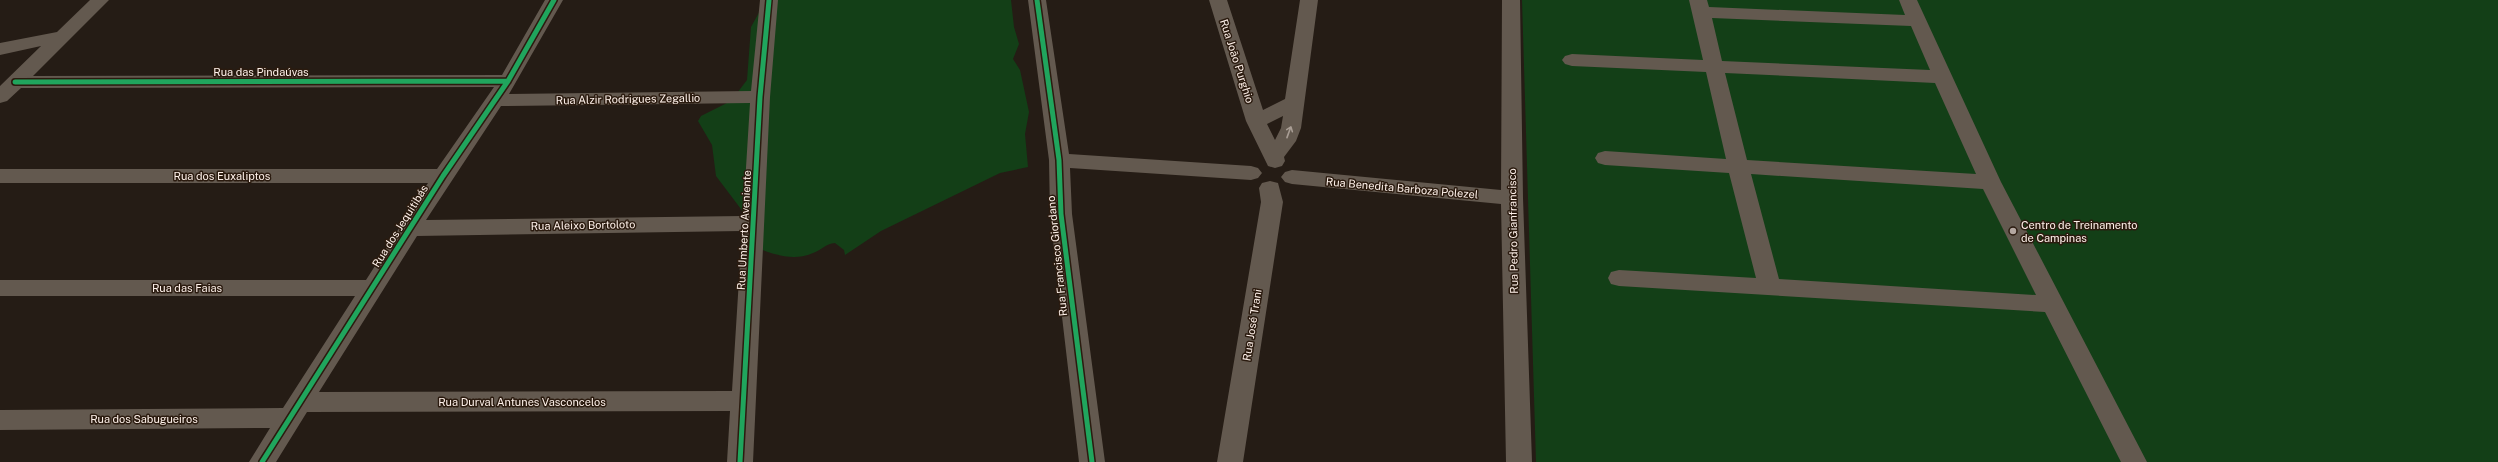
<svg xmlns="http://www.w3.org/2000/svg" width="2498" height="462" viewBox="0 0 2498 462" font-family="'Public Sans',sans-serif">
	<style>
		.green { fill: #133f17 }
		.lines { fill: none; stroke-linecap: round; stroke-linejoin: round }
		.minor { fill: #63594f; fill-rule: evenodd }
		.cycleway-casing { stroke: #2b1b0f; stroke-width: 8 }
		.cycleway { stroke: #20a55d; stroke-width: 5 }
		.oneway { stroke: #a99e95 }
		.poi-dot { fill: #b3a7a0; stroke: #2b1b0f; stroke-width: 1.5 }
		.labels { text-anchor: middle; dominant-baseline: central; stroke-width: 3; stroke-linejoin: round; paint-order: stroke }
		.street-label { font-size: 11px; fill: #fff2eb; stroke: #2b1b0f }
		.poi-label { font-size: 11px; fill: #fff2eb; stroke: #2b1b0f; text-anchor: start }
	</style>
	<rect width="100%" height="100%" fill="#251c15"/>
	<!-- green -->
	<path class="green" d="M766,0H1011L1014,27L1019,44L1013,59L1020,70L1029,112L1025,134L1028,167L1000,173L881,231L845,255L844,250L835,243C825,244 822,250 813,253C794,262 771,254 753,246V225L716,176L712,145L698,121L701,116L731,101L747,80L751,27Z
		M1522,0H2498V462H1536Z"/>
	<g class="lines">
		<!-- minor -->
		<path class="minor" d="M90,0H109L33,76L502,75L545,0H563L509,94L751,91L760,0H778L770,97L753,462H727L730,411L307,412L276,462H249L270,428L0,430V410L283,408L355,296H0V280H366L428,183H0V169H437L494,87L21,88L7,101L0,103V86L41,46L0,55V43L57,32ZM750,103L743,216L426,220L501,106ZM742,231L732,391L319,392L417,236Z
			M1028,0H1046L1069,154L1251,166L1258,168L1262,173L1258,178L1251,180L1070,168L1072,214L1105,462H1079L1050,214L1049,160Z
			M1209,0H1227L1263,110L1285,99L1300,0H1318L1301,128L1296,141L1284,157L1285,161L1282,166L1275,168L1268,166L1246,121ZM1283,116L1281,128L1275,140L1267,124Z
			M1502,0H1520L1523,198L1532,462H1506L1501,204L1292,184L1285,182L1281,177L1285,172L1292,170L1501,190Z
			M1689,0H1707L1709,7L1905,15L1899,0H1917L2001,182L2147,462H2121L2045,312L1619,286L1611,284L1608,278L1611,272L1619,270L1756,278L1729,173L1605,165L1598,163L1595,158L1598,153L1605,151L1726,159L1706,72L1572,66L1565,64L1562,60L1565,56L1572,54L1703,60ZM1712,18L1911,26L1930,70L1722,61ZM1725,73L1935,83L1976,174L1747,160ZM1751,174L1983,189L2036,295L1779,279Z
			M1270,181L1278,183L1283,202L1243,462H1217L1261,202L1259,188L1262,183Z"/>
		<defs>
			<path id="cycleway" d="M1037,0L1059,160L1061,214L1092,462
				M15,82L508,81
				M262,462L443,176L508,81L554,0
				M740,462L760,97L769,0"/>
		</defs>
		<!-- cycleway casing -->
		<use href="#cycleway" class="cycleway-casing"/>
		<!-- cycleway -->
		<use href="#cycleway" class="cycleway"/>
	</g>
	<!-- one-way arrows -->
	<defs><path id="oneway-shaft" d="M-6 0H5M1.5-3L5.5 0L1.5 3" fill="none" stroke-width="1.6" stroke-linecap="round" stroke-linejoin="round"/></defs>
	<use class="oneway" href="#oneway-shaft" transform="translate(1289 132) rotate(-70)"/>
	<!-- markers -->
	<circle class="poi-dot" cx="2013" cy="231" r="4"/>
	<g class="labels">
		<!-- street labels -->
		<g class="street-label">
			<text transform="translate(1237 61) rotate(72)">Rua João Purghio</text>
			<text x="261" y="72">Rua das Pindaúvas</text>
			<text transform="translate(628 99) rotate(-1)">Rua Alzir Rodrigues Zegallio</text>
			<text x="222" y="176">Rua dos Euxaliptos</text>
			<text transform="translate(1402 188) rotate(5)">Rua Benedita Barboza Polezel</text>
			<text transform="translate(583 225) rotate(-1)">Rua Aleixo Bortoloto</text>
			<text transform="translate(400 226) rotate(-58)">Rua dos Jequitibás</text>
			<text transform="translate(744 230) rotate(-87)">Rua Umberto Aveniente</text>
			<text transform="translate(1513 231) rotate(-91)">Rua Pedro Gianfrancisco</text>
			<text transform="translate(1057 256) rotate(-96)">Rua Francisco Giordano</text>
			<text x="187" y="288">Rua das Faias</text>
			<text transform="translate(1252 325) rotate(-81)">Rua José Trani</text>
			<text x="522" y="402">Rua Durval Antunes Vasconcelos</text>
			<text x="144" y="419">Rua dos Sabugueiros</text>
		</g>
		<!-- poi labels -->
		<g class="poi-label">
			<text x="2021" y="225">Centro de Treinamento<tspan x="2021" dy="13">de Campinas</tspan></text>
		</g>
	</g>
</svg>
